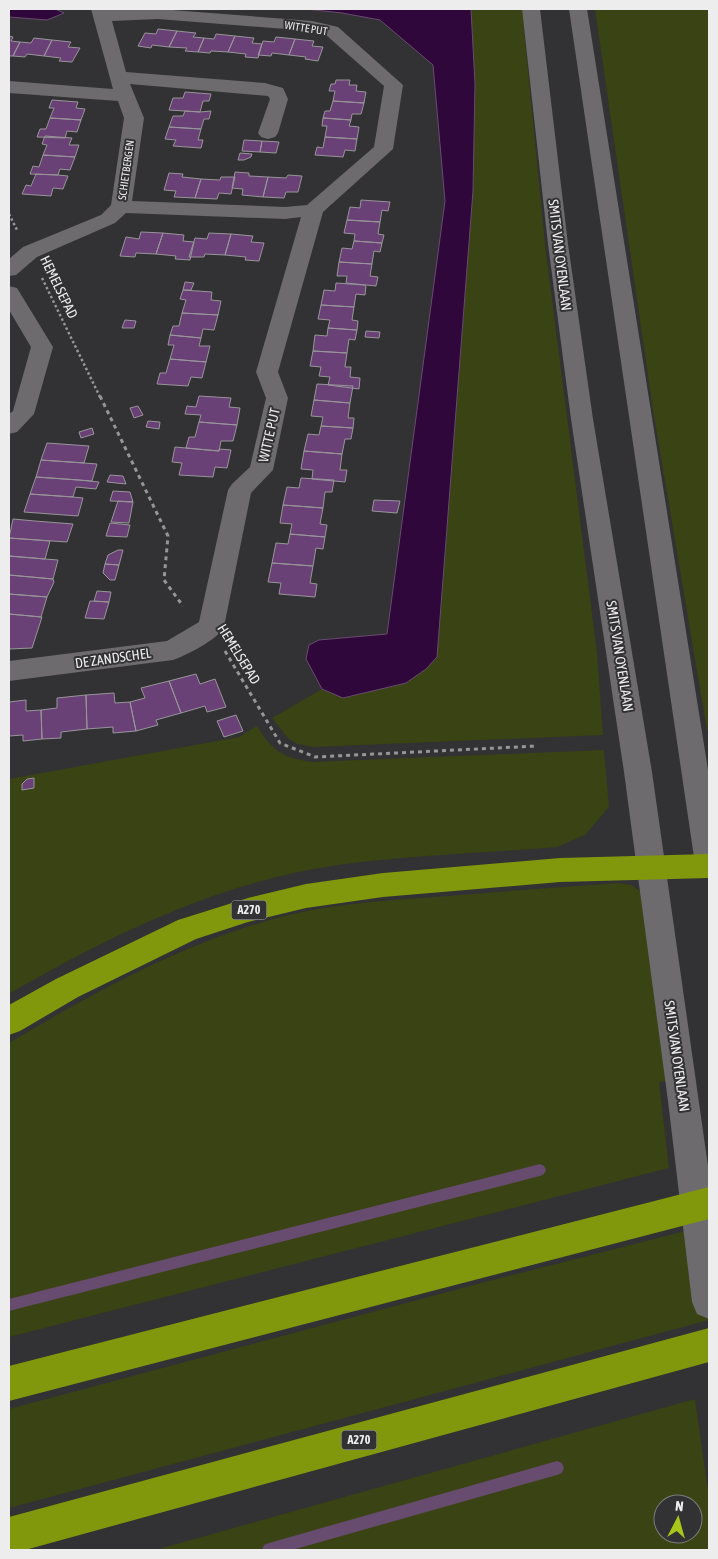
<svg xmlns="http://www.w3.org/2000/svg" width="718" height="1559" viewBox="0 0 718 1559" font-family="'Asap Condensed',sans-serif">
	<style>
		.green { fill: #394313; fill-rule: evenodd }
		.water { fill: #2f073a; stroke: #684c70 }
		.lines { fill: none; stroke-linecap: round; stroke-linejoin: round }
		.stream { fill: #684c70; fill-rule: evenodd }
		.building { fill: #6a4177; stroke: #979698 }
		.path-far1 { stroke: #969597; stroke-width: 2.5; stroke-dasharray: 2.5 2.5; stroke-linecap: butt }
		.path { stroke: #969597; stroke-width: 3; stroke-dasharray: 4 4; stroke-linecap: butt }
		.minor { fill: #6d6b6e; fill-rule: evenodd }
		.secondary { fill: #6d6b6e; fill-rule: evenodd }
		.motorway { fill: #81980c; fill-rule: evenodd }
		.labels { text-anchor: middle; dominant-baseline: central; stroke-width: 4; stroke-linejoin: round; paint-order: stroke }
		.far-street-label { font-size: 11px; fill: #eeedee; stroke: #323133 }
		.shield { fill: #323133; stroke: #b6b5b6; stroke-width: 1 }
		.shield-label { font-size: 12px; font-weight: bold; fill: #eeedee }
		.street-label { font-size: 14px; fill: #eeedee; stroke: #323133 }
	</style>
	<rect width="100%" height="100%" fill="#323133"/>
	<!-- green -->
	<path class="green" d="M471,9H522L545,244L597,653L603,735L314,747L297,744L288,738L272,718L322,689L343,698L437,657L473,191L475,84Z
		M595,9H709V730H707L653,410Z
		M257,726C272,751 284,758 312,762L604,750L609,807L585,835L557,847C485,853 410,855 338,865C219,882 111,935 9,994V779L239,737Z
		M618,883L631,885L642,892L666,1081L659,1082L669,1168L9,1337V1043C103,987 208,929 317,909C360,902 404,899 448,896C505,891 562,887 618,883Z
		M709,1225V1320L9,1508V1409L481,1283Z
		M695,1399L709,1497V1550H155ZM663,1504H693V1534H663Z"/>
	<!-- water -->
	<path class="water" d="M9,9H55L64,13L47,20L9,17Z
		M305,9H471L475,84L473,191L437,657L426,669L406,683L343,698L322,689L306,659L309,645L319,640L387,634L445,201L433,65L380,20L342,13Z"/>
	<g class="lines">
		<!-- stream -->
		<path class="stream" d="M540,1164L544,1166L546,1170L544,1174L540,1176L9,1311V1299Z
			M557,1461L562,1463L564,1468L562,1473L557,1475L292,1550H262L264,1545L269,1543Z"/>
	</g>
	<!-- building -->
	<path class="building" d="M158,29L177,31L169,47L152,45L151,48L138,46L145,33L156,34Z
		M177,31L196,33L193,37L204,38L198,52L185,51L187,48L169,47Z
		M216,34L235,36L228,52L211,51L210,53L198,52L204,38L214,39Z
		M9,36L13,37L11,41L20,42L13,56H9Z
		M235,36L254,38L252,43L262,44L258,58L245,57L246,54L228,52Z
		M276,37L295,39L289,55L272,53L271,56L258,55L263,41L274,42Z
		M34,38L52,40L44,56L27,54L25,57L13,56L20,42L31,43Z
		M295,39L314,41L312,46L323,47L318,61L305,59L306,57L289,55Z
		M52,40L71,42L68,47L80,48L72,62L59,61L61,58L44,56Z
		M336,80H350L349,85H357L356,91L366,92L364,103L333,101L335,91H329L331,84H335Z
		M185,92L211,94L209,101H203L200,112L169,110L173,98H183Z
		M52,100L78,102L76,108L85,109L81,120L50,118L54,108H49Z
		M333,101L364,103L361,114H352L351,120L323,118L325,111H330Z
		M185,111L200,112L211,111L209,119H204L201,129L169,127L173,116H183Z
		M50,118L81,120L77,132L67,131L65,138L37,137L40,129H46Z
		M323,118L351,120L349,126L359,127L357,139L325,137L327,126H322Z
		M169,127L201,129L198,140H203L201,148L173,146L176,140L165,139Z
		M45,136L72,138L69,145H79L75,157L43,155L47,145L42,144Z
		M325,137L357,139L355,151L345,150L343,157L315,155L317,147L323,148Z
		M244,140L262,141L260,152L242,151Z
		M262,141L279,142L276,153L260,152Z
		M240,153L252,154L251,157L244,160H238Z
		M43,155L75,157L70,170L60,169L58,175L30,174L33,166L39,167Z
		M235,172L249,173V176L268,177L263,197L242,195L243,189L232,188Z
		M169,173L183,174L182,177L201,179L195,198L174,197L176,191L164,190Z
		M36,174L58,175L68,176L63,189L53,188L51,196L22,194L26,185L31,186Z
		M288,175L302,176L298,192H286L284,198L263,197L268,177L286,178Z
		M221,177H235L231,194L219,193L217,199L195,198L201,179L220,180Z
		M361,200L390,202L388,211L382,210L380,222L347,220L350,207L360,208Z
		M347,220L380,222L378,234L384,235L382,243L354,241L355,234L344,233Z
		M141,232L163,233L156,254L136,253L135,257L120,256L126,237L139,239Z
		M163,233L184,235L183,241L194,242L190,260L175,259L176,256L156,254Z
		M209,233L231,234L225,255L205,254L204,257H189L195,238L207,239Z
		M231,234L253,236L251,242L264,243L259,261L245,260L246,257L225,255Z
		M354,241L382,243L380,252L374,251L372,264L339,262L342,248L352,249Z
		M339,262L372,264L370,276L378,277L376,286L346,283L347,276H337Z
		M185,282L194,283L191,290H183Z
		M336,283L364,285L366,286L365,295L356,294L354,307L321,305L324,290L335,291Z
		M183,290L212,292L211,300L221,301L218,315L182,313L186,300L180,299Z
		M321,305L354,307L352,320L358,321L357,330L328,328L330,320L318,319Z
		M182,313L218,315L214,330L203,329L201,338L170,335L173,326H179Z
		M125,320L136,321L134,328H122Z
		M328,328L357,330L355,340L349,339L347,353L313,351L315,335L327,336Z
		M366,331L380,332L379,338L365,337Z
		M170,335L201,338L199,346H210L206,362L170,359L174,345H168Z
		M313,351L347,353L345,367H351L350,377L360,378L359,389L328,385L330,377L319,376L321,367L310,366Z
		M170,359L206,362L202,378L191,377L188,386L157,384L160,373H166Z
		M317,384L353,386L350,403L314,400Z
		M199,396L231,398L229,407L240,408L237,425L199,422L201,415L185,414L187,406L196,407Z
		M314,400L350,403L348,418H354L353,428L321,426L323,417L311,416Z
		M138,406L143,415L134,418L130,408Z
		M148,421L160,422L159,429L146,427Z
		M199,422L237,425L233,441H221L219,451L186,448L189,437H195Z
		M321,426L353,428L351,439H345L342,454L304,451L308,434L319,435Z
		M92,428L94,434L81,438L79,432Z
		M47,443L89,446L84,463L41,460Z
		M175,447L219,451V449L231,450L227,468L215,467L213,477L179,475L182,463L172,462Z
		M304,451L342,454L340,470H347L345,482L312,479L313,470L301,469Z
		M41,460L84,463L97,464L92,481L36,477Z
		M110,475L123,476L126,484L107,482Z
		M36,477L79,480L99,482L96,489L76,487L73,497L30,494Z
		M301,478L334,480L332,492H325L323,508L283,505L287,487L299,488Z
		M113,491L130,492L133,502L110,501Z
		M30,494L73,497L83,498L78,516L24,512Z
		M374,500L400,501L397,513L372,511Z
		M118,501L133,502L129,523L111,522Z
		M283,505L323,508L320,524L327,525L325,537L290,534L292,524L280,523Z
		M13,519L35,521L73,524L67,542L9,538Z
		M110,523L130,525L127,537L106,536Z
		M290,534L325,537L323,549L316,548L313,566L272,563L276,543L288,544Z
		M9,538L50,541L45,559L9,556Z
		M118,550H123L119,565L105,564L108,555Z
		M9,556L45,559L58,560L53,579L9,575Z
		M272,563L313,566L310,583L317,584L315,597L279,594L281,583L268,582Z
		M105,564L119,565L115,580H110L103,573Z
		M9,575L53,579L54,582L47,597L9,594Z
		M97,591L111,592L109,602L94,601Z
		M9,594L47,597L41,617L9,614Z
		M90,601L109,602L104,619L85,618Z
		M9,614L42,617L32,648L9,649Z
		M196,674L200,684L215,679L226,707L207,712L205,706L181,713L169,681Z
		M169,681L181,713L156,720L158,725L136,731L130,702L145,698L141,688Z
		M114,693L115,703L130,702L136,731L113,733V727L87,729L86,695Z
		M86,695L87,729L61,732V738L42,739L41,710L57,708V698Z
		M26,700V711L41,710L42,739L23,741V735L9,736V702Z
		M236,715L243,731L224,737L217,721Z
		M34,778V788L22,790V784L27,779Z"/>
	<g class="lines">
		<!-- path-far1 -->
		<path class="path-far1" d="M9,214L17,230
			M42,278L100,397"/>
		<!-- path -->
		<path class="path" d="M100,396L168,536L164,580L183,606
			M225,651L280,743L315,757L537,746"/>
		<!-- minor -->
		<path class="minor" d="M91,9H159L312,21L338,27L403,85L393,149L323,212L278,372L288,398L273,470L251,493L224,627C217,640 187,655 173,660L9,681V661L167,641L199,622L228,490L232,484L250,467L266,398L256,372L301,217L285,219L126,213L115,223L37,257L16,275L9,276V259L23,247L101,215L111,205L124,118L118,101L9,93V81L113,89ZM158,19L312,31L326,35L384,86L374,147L307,205L285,207L132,201L144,118L130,84L268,96L270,99L258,133L261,137L268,139L275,137L278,133L288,99L283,88L265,83L126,72L112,21Z
			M9,286L17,288L53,347L34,414L17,432L9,434V414L13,411L31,347L9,310Z"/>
		<!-- secondary -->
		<path class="secondary" d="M522,9H540L568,244L593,419L652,772L709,1173V1319L697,1314L692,1302L668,1101L624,772L571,419L548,244Z
			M569,9H587L709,776V876L699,872L695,864Z"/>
		<!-- motorway -->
		<path class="motorway" d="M709,854V878L560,882L383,897L306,908L248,922L196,939L78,997L20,1031L9,1035V1005L56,979L178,920L248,898L306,884L383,873L560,858Z
			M709,1187V1219L9,1401V1366Z
			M709,1328V1362L25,1550H9V1517Z"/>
	</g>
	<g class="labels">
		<!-- far-street labels -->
		<g class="far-street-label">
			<text transform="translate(306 28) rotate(9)">WITTE PUT</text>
			<text transform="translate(126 170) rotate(-82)">SCHIETBERGEN</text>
		</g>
		<!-- shield labels -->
		<g class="shield">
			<rect x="231.5" y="900.5" width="35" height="19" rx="4"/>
			<rect x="341.5" y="1430.5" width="35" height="19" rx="4"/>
		</g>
		<g class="shield-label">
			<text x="249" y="910">A270</text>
			<text x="359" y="1440">A270</text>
		</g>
		<!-- street labels -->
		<g class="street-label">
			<text transform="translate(560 255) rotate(83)">SMITS VAN OYENLAAN</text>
			<text transform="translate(59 287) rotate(64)">HEMELSEPAD</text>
			<text transform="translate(269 435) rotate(-77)">WITTE PUT</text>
			<text transform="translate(239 654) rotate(58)">HEMELSEPAD</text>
			<text transform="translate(620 656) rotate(81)">SMITS VAN OYENLAAN</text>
			<text transform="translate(113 658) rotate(-8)">DE ZANDSCHEL</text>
			<text transform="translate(677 1056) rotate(82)">SMITS VAN OYENLAAN</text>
		</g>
	</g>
	<!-- border -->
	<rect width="718" height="1559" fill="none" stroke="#eeedee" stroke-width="20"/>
	<!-- north arrow -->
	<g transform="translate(678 1519) rotate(6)"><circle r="24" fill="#323133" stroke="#7d7c7e"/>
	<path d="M0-4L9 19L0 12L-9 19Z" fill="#a9c71b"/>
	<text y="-8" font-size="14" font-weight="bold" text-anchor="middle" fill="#eeedee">N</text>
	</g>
</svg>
